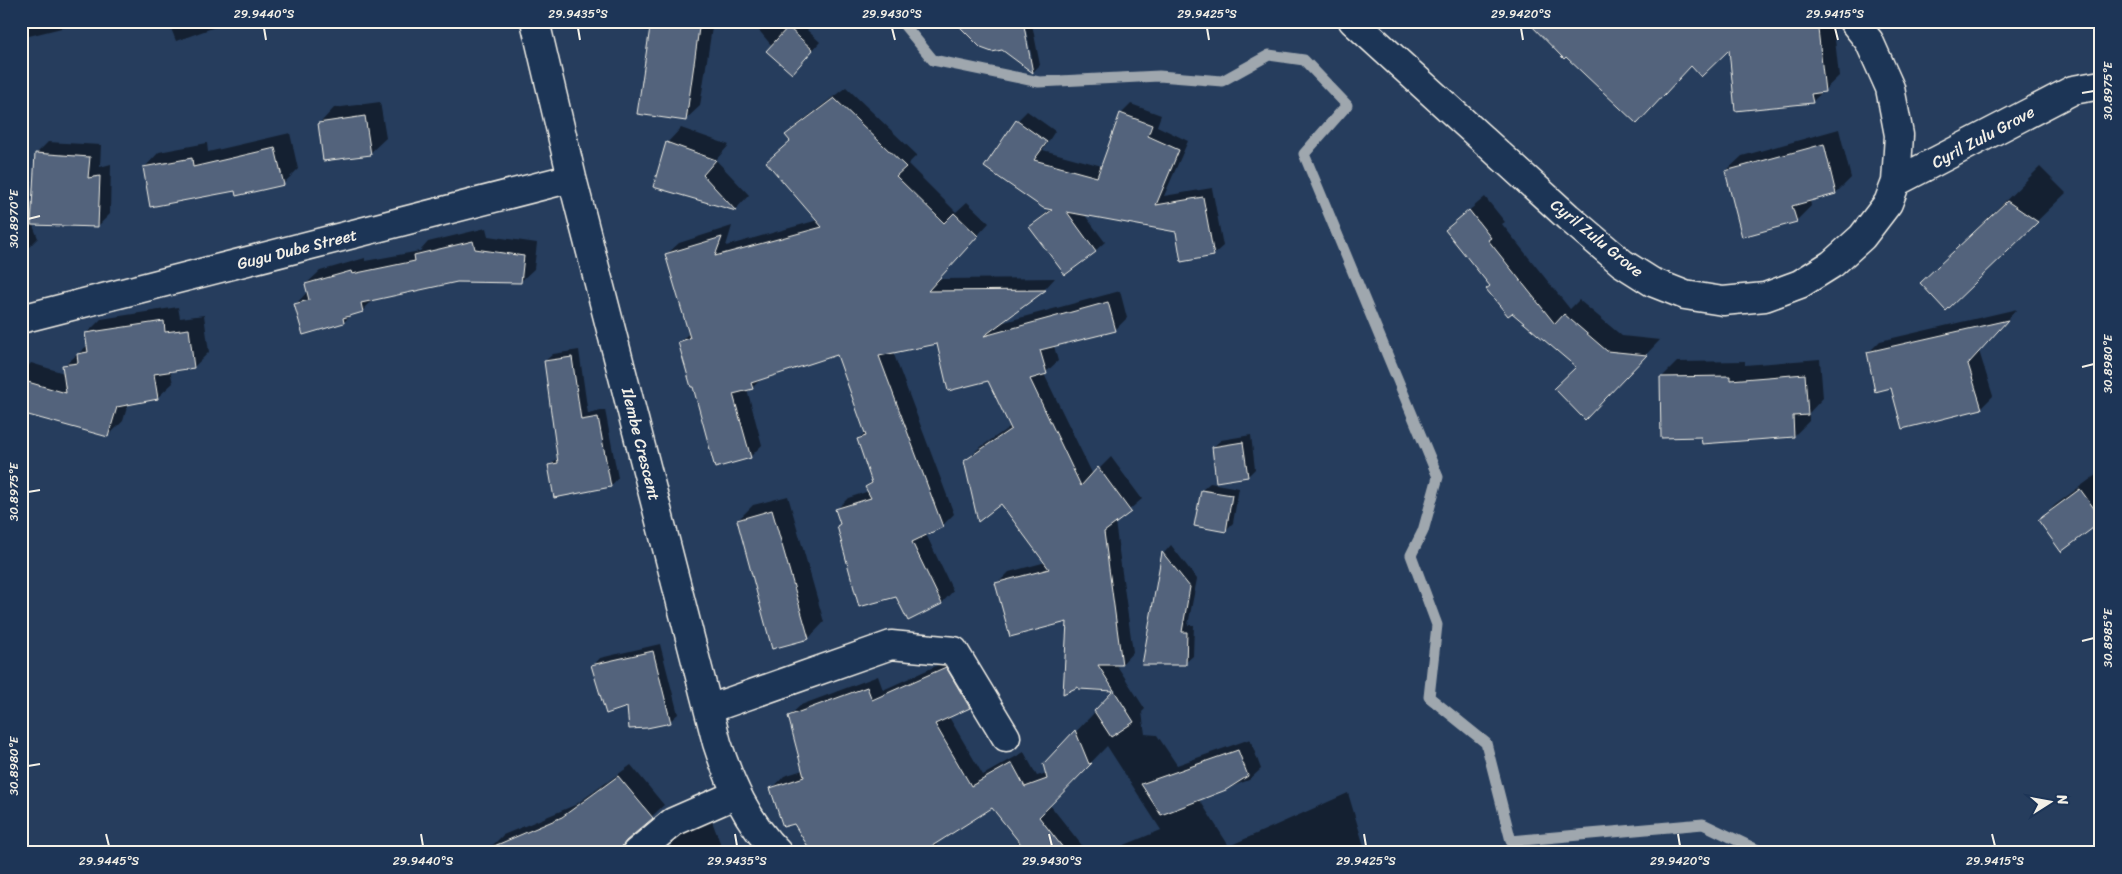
<svg xmlns="http://www.w3.org/2000/svg" width="2122" height="874" viewBox="0 0 2122 874" font-family="Sriracha,sans-serif">
	<style>
		.shadow { fill: #0007; fill-rule: evenodd }
		.lines { fill: none; stroke-linecap: round; stroke-linejoin: round }
		.stream { stroke: #9fa7ae; stroke-width: 11 }
		.building { fill: #52647b; stroke: #f4f1e8 }
		.street-casing { stroke: #f4f1e8; stroke-width: 31 }
		.street { stroke: #1d3557; stroke-width: 28 }
		.ticks { fill: none; stroke: #f4f1e8; stroke-width: 2 }
		.labels { text-anchor: middle; dominant-baseline: central; stroke-width: 4.5; stroke-linejoin: round; paint-order: stroke }
		.street-label { font-size: 16px; fill: #f4f1e8; stroke: #1d3557 }
		.neatline { fill: none; stroke: #f4f1e8; stroke-width: 2 }
		.ticks-label { font-size: 12px; text-anchor: middle; fill: #f4f1e8 }
	</style>
	<rect width="100%" height="100%" fill="#263d5d"/>
	<filter id="ink" filterUnits="userSpaceOnUse"><feTurbulence type="fractalNoise" baseFrequency=".02" numOctaves="2"/><feDisplacementMap in="SourceGraphic" scale="10" xChannelSelector="R" yChannelSelector="G"/><feConvolveMatrix kernelMatrix="1 2 1 2 8 2 1 2 1" color-interpolation-filters="sRGB"/></filter>
	<g filter="url(#ink)">
		<!-- shadow -->
		<path class="shadow" d="M21,21H90L21,38Z
			M168,21H232L176,41Z
			M619,21H713L700,106L685,120L650,31L619,27Z
			M751,21H817L807,30L820,42L799,65L772,46Z
			M969,21H1035L1032,24L1040,65L1033,72ZM1025,26L1032,58H1029L1023,27Z
			M1633,21H1833L1839,76L1813,101L1730,47Z
			M2088,21H2101V22L2096,27Z
			M846,87L917,155L908,164L956,212L967,202L989,223L938,279L1055,278L1045,289L997,324L1120,291L1127,318L1115,330L1054,346L1058,361L1044,374L1093,475L1111,457L1142,499L1115,522L1133,652L1122,664H1116L1145,709L1142,712L1145,734L1157,735L1177,765L1250,739L1261,769L1249,780L1199,799L1229,846L1348,793L1366,853H1105L1161,830L1107,746L1050,805L1088,853H1024L1012,831L992,806L935,843L937,846L931,853H813L773,788L784,776L803,770L789,716L801,705L878,676L883,690L958,656L981,696L970,707L949,717L983,775L1024,752L1037,776L1047,773L1045,764L1116,690L1064,687L1068,620L997,584L1009,572L1046,562L1001,503L966,461L978,449L1011,426L989,379L938,343L893,352L954,514L942,526L926,534L953,591L942,603L897,595L841,523L837,509L848,498L869,491L866,487L873,480L858,439L866,432L837,354L761,379L752,388L747,389L762,445L750,457L694,385L680,342L690,332L667,254L679,243L732,226L726,246L818,220L767,162L791,140L786,135L798,124Z
			M380,102L386,138L370,153L319,124L334,108Z
			M1131,104L1161,115L1157,126L1188,141L1164,196L1212,188L1223,246L1213,255L1178,231L1084,214L1105,242L1095,251L1030,227L1052,208L1017,121L1027,111L1055,131L1043,150L1102,166L1121,114Z
			M681,128L729,145L716,160L749,195L736,209L655,186L667,143Z
			M1839,129L1851,178L1836,193L1810,200L1811,206L1796,221L1726,171L1742,156Z
			M290,133L298,169L283,184L144,168L159,152L207,143L208,152Z
			M48,142L101,145L100,167L111,164L110,214L98,226L32,223L38,238L23,253L21,252V195L32,223L36,154Z
			M2040,167L2066,193L1946,309L1922,283Z
			M1485,197L1505,222L1502,224L1570,309L1579,300L1622,336L1660,340L1600,403L1578,366L1491,286L1446,230Z
			M486,228L488,236L537,243L534,269L520,282L457,280L374,299L362,311L352,314L344,322L304,333L296,304L308,291L306,284L320,271L365,258V261L420,251L428,242Z
			M178,307L180,318L204,315L209,352L194,367L170,370L173,383L157,398L128,404L123,421L108,436L21,411V373L31,363L64,373V366L88,345L86,334L101,319Z
			M2017,309L1979,351L1993,396L1981,408L1892,387L1868,353L1880,341Z
			M579,350L588,414L605,410L618,478L611,486L555,496L549,466L558,458L545,361L553,354Z
			M1820,359L1823,398L1809,413V421L1794,436H1702L1661,378L1677,362L1745,361V365Z
			M1251,435L1255,469L1248,476L1213,447L1221,440Z
			M2096,475L2101,482V520L2040,521L2055,505Z
			M1210,483L1239,488L1233,523L1225,531L1202,490Z
			M788,496L824,622L809,638L773,647L738,520L753,505Z
			M1171,545L1197,579L1188,625H1194L1193,656L1185,663L1144,664L1164,553Z
			M660,644L678,714L670,721L629,706L593,666L600,658Z
			M631,765L664,805L633,834L632,841L621,853L491,847L503,835L575,805Z
			M710,816L724,853H662L696,822Z"/>
		<g class="lines">
			<!-- stream -->
			<path class="stream" d="M901,21L933,60L1039,82L1159,76L1222,81L1269,55L1304,60L1347,105L1304,154L1438,477L1423,531L1411,555L1437,625L1429,697L1486,743L1511,841L1703,824L1764,853"/>
		</g>
		<!-- building -->
		<path class="building" d="M651,21H700L686,121L637,114Z
			M954,21H1023L1033,73L1002,50L992,52L981,48Z
			M1527,21H1810L1818,29L1825,92L1811,94L1813,103L1735,111L1729,50L1701,77L1691,66L1637,124L1566,57L1564,59Z
			M788,27L813,50L792,74L766,51Z
			M834,98L906,167L896,176L944,223L954,213L978,236L928,291L1046,290L984,336L1108,302L1116,331L1040,350L1047,374L1030,379L1081,486L1098,467L1131,512L1104,532L1122,665H1098L1134,722L1111,737L1094,711L1113,691L1079,689L1078,687L1063,694L1067,622L1010,637L995,583L1049,569L1001,504L978,522L964,461L1011,429L988,381L948,391L937,344L879,356L943,527L912,542L942,604L908,621L896,597L859,607L837,526L840,524L835,509L871,498L865,487L872,483L857,439L866,436L837,355L751,383L753,389L733,394L751,458L715,468L693,387H691L678,342L690,338L665,254L722,237L715,256L822,227L766,162L790,141L785,135Z
			M1120,113L1152,125L1148,136L1179,150L1156,205L1203,197L1214,256L1181,262L1176,232L1067,212L1096,252L1065,275L1029,227L1052,210L1043,208L984,167L1016,120L1047,142L1034,160L1097,177Z
			M365,116L371,155L323,161L318,123Z
			M666,142L716,160L703,175L736,211L653,187Z
			M1824,144L1836,194L1792,206L1797,222L1742,237L1725,171Z
			M275,148L284,185L236,196L235,191L150,207L143,167L192,158L193,167Z
			M35,153L90,157L88,178L100,176L98,227L31,225Z
			M2007,201L2038,222L1946,311L1920,283Z
			M1469,210L1491,238L1488,240L1555,324L1564,314L1607,351L1647,355L1585,420L1554,388L1576,367L1512,313L1508,316L1486,289L1490,286L1445,230Z
			M473,241L475,249L524,256L521,283L457,282L361,303L363,312L343,318L344,323L303,335L294,304L309,300L305,284L351,271L352,274L415,261L414,255Z
			M2008,320L1968,364L1982,409L1902,429L1891,388L1875,392L1867,352Z
			M164,321L165,332L189,329L194,368L154,374L158,399L117,407L108,437L21,413V380L66,393L62,365L78,363L77,354L88,352L85,333Z
			M572,357L581,420L598,417L611,487L554,498L548,465L558,463L544,361Z
			M1805,374L1808,415L1793,416L1794,437L1702,444L1701,437L1661,438L1660,377L1730,376V380Z
			M1243,442L1248,477L1216,482L1212,447Z
			M2080,489L2101,518V522L2061,552L2038,520Z
			M1201,490L1232,495L1226,532L1194,526Z
			M772,510L809,639L772,649L737,520Z
			M1162,552L1190,587L1182,632H1187L1186,665H1142Z
			M653,651L671,723L647,728L629,729L627,707L606,714L591,665Z
			M946,667L970,708L935,724L971,786L1012,763L1025,787L1047,779L1043,764L1075,730L1089,764L1092,763L1039,817L1067,853H1028L992,808L921,853H812L794,824L783,827L770,788L804,777L788,716L867,687L872,700Z
			M1238,750L1248,776L1226,790L1161,815L1141,784Z
			M618,776L653,818L626,841L622,847L621,853H478L562,817Z"/>
		<g class="lines">
			<defs>
				<path id="street" d="M535,21L572,178L717,743C730,783 747,822 778,853
					M1353,21L1568,217L1622,263L1652,282L1685,295L1723,301L1765,297L1800,284L1832,264L1862,237L1888,203L1896,182L1899,135L1890,88L1869,41L1853,21
					M1896,182L2073,90L2101,85
					M21,319L572,178
					M709,709L891,645L954,651L1006,737
					M636,853L673,822L737,794"/>
			</defs>
			<!-- street casing -->
			<use href="#street" class="street-casing"/>
			<!-- street -->
			<use href="#street" class="street"/>
		</g>
	</g>
	<!-- ticks -->
	<path class="ticks" d="M264,28L266,40M578,28L580,40M892,28L895,40M1207,28L1209,40M1521,28L1523,40M1835,28L1838,40M2082,93L2094,91M28,219L40,216M2082,367L2094,364M28,492L40,490M2082,641L2094,638M28,766L40,764M106,834L109,846M421,834L423,846M735,834L737,846M1049,834L1052,846M1364,834L1366,846M1678,834L1680,846M1992,834L1995,846"/>
	<g class="labels">
		<!-- street labels -->
		<g class="street-label">
			<text transform="translate(1983 137) rotate(-28)">Cyril Zulu Grove</text>
			<text transform="translate(1597 238) rotate(39)">Cyril Zulu Grove</text>
			<text transform="translate(297 249) rotate(-14)">Gugu Dube Street</text>
			<text transform="translate(641 444) rotate(76)">Ilembe Crescent</text>
		</g>
	</g>
	<!-- margin -->
	<rect width="2122" height="874" fill="none" stroke="#1d3557" stroke-width="55"/>
	<!-- north arrow -->
	<g transform="translate(2050 802) rotate(79)" stroke="#1d3557" stroke-width="4" paint-order="stroke">
	<path d="M0-4L9 19L0 12L-9 19Z" fill="#f4f1e8"/>
	<text y="-8" font-size="14" font-weight="bold" text-anchor="middle" fill="#f4f1e8">N</text>
	</g>
	<rect x="28" y="28" width="2066" height="818" class="neatline"/>
	<g class="ticks-label">
		<text x="264" y="18">29.9440°S</text>
		<text x="578" y="18">29.9435°S</text>
		<text x="892" y="18">29.9430°S</text>
		<text x="1207" y="18">29.9425°S</text>
		<text x="1521" y="18">29.9420°S</text>
		<text x="1835" y="18">29.9415°S</text>
		<text transform="translate(2108 91) rotate(-90)" y="4">30.8975°E</text>
		<text transform="translate(14 219) rotate(-90)" y="4">30.8970°E</text>
		<text transform="translate(2108 364) rotate(-90)" y="4">30.8980°E</text>
		<text transform="translate(14 492) rotate(-90)" y="4">30.8975°E</text>
		<text transform="translate(2108 638) rotate(-90)" y="4">30.8985°E</text>
		<text transform="translate(14 766) rotate(-90)" y="4">30.8980°E</text>
		<text x="109" y="865">29.9445°S</text>
		<text x="423" y="865">29.9440°S</text>
		<text x="737" y="865">29.9435°S</text>
		<text x="1052" y="865">29.9430°S</text>
		<text x="1366" y="865">29.9425°S</text>
		<text x="1680" y="865">29.9420°S</text>
		<text x="1995" y="865">29.9415°S</text>
	</g>
</svg>
